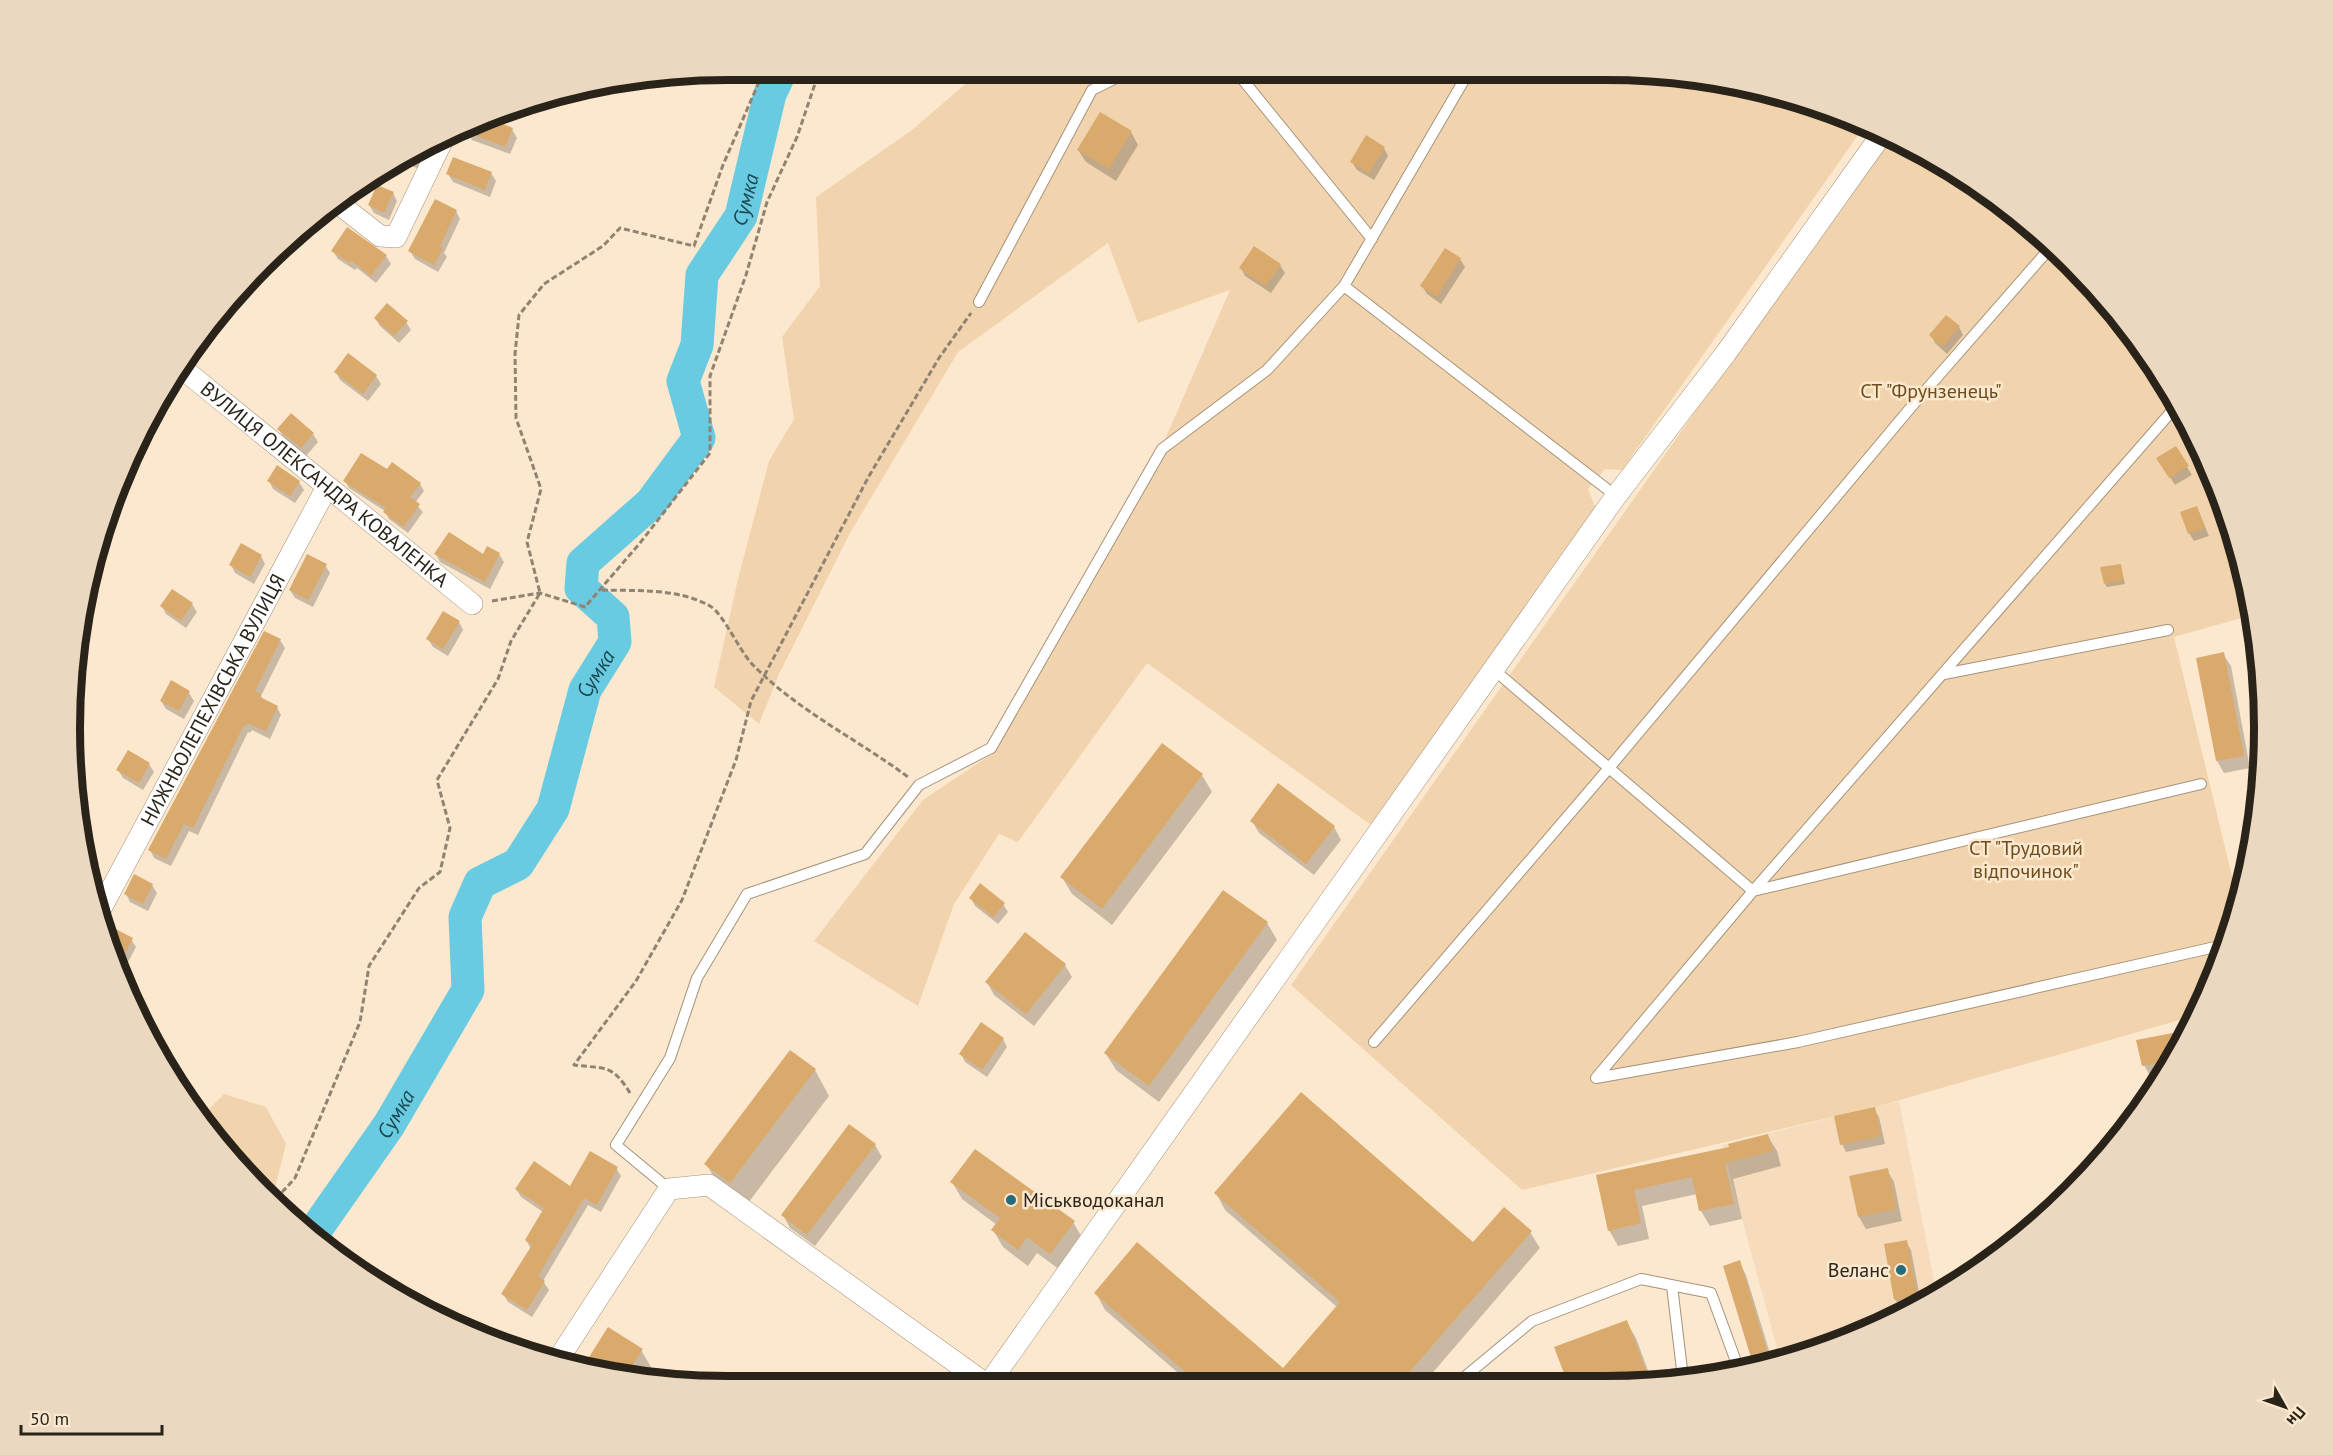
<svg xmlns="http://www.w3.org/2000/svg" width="2333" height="1455" viewBox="0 0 2333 1455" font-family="'PT Sans',sans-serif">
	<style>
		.built { fill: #f6dcbc }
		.green { fill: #f1d4ae }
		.shadow { fill: #0003 }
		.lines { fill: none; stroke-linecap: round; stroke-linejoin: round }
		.river { stroke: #69cbe1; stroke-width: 33 }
		.building { fill: #d9aa6b }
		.lane-casing { stroke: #a5937b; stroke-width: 12 }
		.street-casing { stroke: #a5937b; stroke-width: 22 }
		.path { stroke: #908371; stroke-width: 3; stroke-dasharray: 6 3; stroke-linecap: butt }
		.lane { stroke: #fff; stroke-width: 10 }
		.street { stroke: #fff; stroke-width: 21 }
		.poi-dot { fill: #256b7a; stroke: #fce8ce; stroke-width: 2 }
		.labels { text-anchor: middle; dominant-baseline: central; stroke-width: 5; stroke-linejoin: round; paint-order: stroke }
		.park-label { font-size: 20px; fill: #6d4d1d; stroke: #fce8ce }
		.street-label { font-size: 20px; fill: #2a2319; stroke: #fce8ce }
		.poi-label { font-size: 20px; fill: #2a2319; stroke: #fce8ce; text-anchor: start }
		.water-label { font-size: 21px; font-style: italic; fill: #1a4750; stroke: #fce8ce }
		.rim { fill: none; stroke: #2a2319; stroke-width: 8 }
	</style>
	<rect width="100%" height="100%" fill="#fce8ce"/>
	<!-- built -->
	<path class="built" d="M1899,1101L1937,1296L1836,1342L1777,1348L1722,1145Z"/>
	<!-- green -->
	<path class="green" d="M976,75H1691L1857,119L1866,124L1622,470L1605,469L1588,489L1596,509L1371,825L1147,663L1018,842L999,834L954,904L918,1006L814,941L923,800L995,752L1160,451L1230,290L1138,323L1108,243L958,352L850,533L779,674L759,724L714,687L738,579L769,461L794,419L782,337L820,286L816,197L912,130Z
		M1889,137L2006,205L2100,293L2176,398L2229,516L2252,615L2174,637L2239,905L2197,1015L1875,1107L1522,1190L1291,985Z
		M224,1094L266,1107L286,1144L273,1196L205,1128L199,1119Z"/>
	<!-- shadow -->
	<path class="shadow" d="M483,118L512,129L517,138L510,154L472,140L468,132L471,122Z
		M1131,132L1138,145L1116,181L1086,162L1078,150Z
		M428,142L419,169L404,163L401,159Z
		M1384,148L1388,156L1374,180L1357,170L1352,162Z
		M491,173L496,181L490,197L453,182L448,174Z
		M393,193L397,201L389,220L374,213L369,205Z
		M456,211L460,219L444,253L447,257L438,272L415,259L410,251Z
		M1445,250L1460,259L1465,267L1441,304L1427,294L1422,286Z
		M333,251L386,256L391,264L376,283L357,268L355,270L338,259Z
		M1280,265L1285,273L1271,293L1245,276L1241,268Z
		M375,318L406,322L411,330L399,343L380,326Z
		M1959,327L1963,335L1947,354L1935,343L1931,335Z
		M336,372L376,376L381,384L368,401L340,380Z
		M155,413L156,415L142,441H141Z
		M279,430L313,434L318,442L306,456L284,438Z
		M2175,448L2192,475L2175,485L2158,458Z
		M387,471L420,484L424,491L415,503L423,512L408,533L389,519L385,511L349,488L345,481Z
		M269,481L299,482L304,490L295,503L273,489Z
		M2197,507L2209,536L2194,541L2189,533Z
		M436,554H499L504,562L490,589L440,562Z
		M261,556L265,564L254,584L235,573L231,565Z
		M325,565L330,573L313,607L295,598L290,590Z
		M2120,565L2125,584L2107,587L2105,584Z
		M192,604L197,612L186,628L166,614L162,606Z
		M459,622L463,630L448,656L433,647L428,639Z
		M280,640L285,648L261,696L264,701L277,707L281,715L270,739L252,730L250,733L248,732L198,835L189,831L171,866L154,858L150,850Z
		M2223,654L2231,666L2250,768L2224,773L2217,761Z
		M171,682L189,693L194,701L184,719L166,709L161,701Z
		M1162,745L1202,775L1212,792L1112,925L1072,894L1062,877Z
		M149,764L154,772L143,790L123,778L118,770Z
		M1279,785L1334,827L1341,840L1314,875L1259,833L1252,821Z
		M83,849L95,855L99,863L92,879L90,878Z
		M152,885L157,893L148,911L130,902L126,894Z
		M971,898L1003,904L1008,912L998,924L975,906Z
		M1267,923L1277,940L1159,1102L1116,1070L1106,1054Z
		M111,928L131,939L136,947L127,964L111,956L104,940Z
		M1065,965L1072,977L1034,1026L994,995L987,982Z
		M2188,1032L2158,1079L2152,1080L2144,1065L2138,1041Z
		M1003,1039L1007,1047L987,1077L965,1062L961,1054Z
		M815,1070L829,1096L745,1207L721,1189L706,1164Z
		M1874,1109L1879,1117L1885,1144L1846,1152L1842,1144Z
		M1767,1135L1777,1151L1781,1166L1733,1179L1742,1219L1710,1226L1701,1211L1697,1194L1642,1206L1649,1239L1618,1246L1609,1230L1598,1177L1731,1148Z
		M875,1145L882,1157L815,1246L790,1228L783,1215Z
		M616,1168L621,1176L601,1212L588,1205L543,1281L549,1290L532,1317L508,1302L503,1294L531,1249L526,1240L543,1212L521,1197L516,1189H571Z
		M1887,1170L1894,1182L1902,1221L1866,1229L1859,1217Z
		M952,1182L1073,1222L1083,1239L1060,1270L1037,1253L1028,1266L1003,1247L993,1230L997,1225L962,1199Z
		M1216,1193L1474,1244L1530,1232L1540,1248L1423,1384L1190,1383L1105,1310L1096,1293L1283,1370L1337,1307L1225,1210Z
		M1906,1242L1911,1250L1921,1303L1900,1307L1895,1299Z
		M1739,1262L1746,1275L1772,1360L1754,1364Z
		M1626,1321L1636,1338L1653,1384H1570L1556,1348Z
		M483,1328L510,1345L477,1336Z
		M641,1350L651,1367L643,1380L585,1365Z"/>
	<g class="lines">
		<!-- river -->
		<path class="river" id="s1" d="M312,1235L389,1125L468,990L465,917L480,883L518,864L553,809L585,690L615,642L613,617L581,588L583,563L651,503L699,438L683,381L697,345L702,275L741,216L770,94L779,75"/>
	</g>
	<!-- building -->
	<path class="building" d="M1100,112L1132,131L1109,169L1077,150Z
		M485,117L513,128L505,147L457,128Z
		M1366,135L1385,147L1369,173L1350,162Z
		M453,157L492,172L485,190L446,174Z
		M377,185L394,192L384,213L368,205Z
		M435,199L457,210L440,246L443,248L434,265L408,251Z
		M347,227L387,255L371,276L352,261L350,263L331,251Z
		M1254,246L1281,264L1266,286L1239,268Z
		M1445,248L1461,258L1437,297L1420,286Z
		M387,303L408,321L394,336L374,318Z
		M1946,315L1960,326L1942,347L1929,335Z
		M348,353L377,375L363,394L334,372Z
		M291,413L314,433L301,448L277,429Z
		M2176,446L2189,466L2169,478L2156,458Z
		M361,453L387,469L392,462L421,483L410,497L420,504L404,527L383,512L386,508L343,481Z
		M277,465L300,481L290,496L267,481Z
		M2197,506L2205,528L2188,534L2180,512Z
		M449,532L483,554L487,546L500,553L485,582L434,554Z
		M241,543L262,555L250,577L229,565Z
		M307,554L327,564L308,600L289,590Z
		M2121,564L2124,580L2104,584L2100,567Z
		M172,589L193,603L181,621L160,606Z
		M443,611L460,621L443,649L426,639Z
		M264,631L281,639L255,691L261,694L260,697L278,706L266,731L247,723L245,726L244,725L193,828L184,824L166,859L148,850Z
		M2224,652L2244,756L2216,761L2196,658Z
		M171,680L190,691L179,711L160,701Z
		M1162,743L1203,774L1102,909L1060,877Z
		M128,750L150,763L139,783L116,770Z
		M1278,783L1335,826L1306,864L1250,821Z
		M134,874L153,884L143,904L124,894Z
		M980,883L1005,903L993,917L969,898Z
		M1223,890L1268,922L1149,1086L1104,1053Z
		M110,926L133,938L123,957L108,950L104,938Z
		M1025,932L1066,964L1026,1014L985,982Z
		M981,1022L1004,1038L982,1070L959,1054Z
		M2189,1030L2169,1062L2142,1066L2136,1040Z
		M790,1050L816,1069L730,1183L704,1164Z
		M1301,1092L1473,1242L1504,1207L1532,1231L1399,1384L1198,1383L1094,1293L1137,1242L1283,1368L1340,1302L1214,1193Z
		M1875,1107L1881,1136L1840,1145L1834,1116Z
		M849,1124L876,1144L807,1235L781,1215Z
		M1768,1134L1773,1151L1725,1163L1734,1204L1699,1211L1692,1177L1634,1190L1641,1223L1608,1231L1596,1175L1729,1147L1728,1144Z
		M975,1149L1075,1221L1050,1254L1027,1237L1018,1250L991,1230L1000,1218L950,1182Z
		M590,1151L618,1167L597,1205L584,1198L538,1276L545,1281L527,1310L501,1294L532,1245L525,1240L544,1208L515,1189L534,1161L570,1186Z
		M1888,1168L1896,1209L1858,1217L1849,1176Z
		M1907,1240L1917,1296L1894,1300L1884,1244Z
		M1740,1260L1770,1361L1753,1364L1723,1266Z
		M1627,1320L1651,1384H1568L1554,1347Z
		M608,1327L643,1349L626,1376L584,1365Z"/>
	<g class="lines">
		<defs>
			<path id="lane" d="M1239,75L1372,239
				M1344,286L1616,496
				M979,302L1092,90L1122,75
				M2178,404L1753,891L1596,1078L1798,1042L2224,945
				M1493,669L1753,891L2201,784
				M1944,674L2168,630
				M1374,1042L1609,768L1912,406L2051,247
				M669,1189L616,1145L670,1058L697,978L747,894L865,854L919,785L991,748L1162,449L1267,370L1344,286L1467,75
				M1672,1286L1683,1378
				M1456,1384L1532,1321L1641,1279L1711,1293L1738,1367"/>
			<g id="street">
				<path d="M334,200L380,236L396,237L446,133"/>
				<path id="s2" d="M178,365L472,604"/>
				<path id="s3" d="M98,914L327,487"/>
				<path d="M559,1358L669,1189L709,1185L983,1382"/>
				<path d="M990,1382L1616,496L1726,353L1882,134"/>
			</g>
		</defs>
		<!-- lane casing -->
		<use href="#lane" class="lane-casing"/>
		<!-- street casing -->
		<use href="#street" class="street-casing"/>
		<!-- path -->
		<path class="path" d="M602,590C637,591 678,588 710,606C723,613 740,652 753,665C798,711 857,739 908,777
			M492,601L540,593L585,607L640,543L710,453V376L746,275L767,202L797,137L818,75
			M630,1093C612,1064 606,1069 574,1065L636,981L682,900L736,760L751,701L869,476L939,358L971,313
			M276,1199L295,1178L360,1022L369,966L419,888L440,872L450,828L437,780L498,679L511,641L540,593L527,542L541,489L516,418L515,354L519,315L544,284L603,246L620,228L694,246L723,165L762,75"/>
		<!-- lane -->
		<use href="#lane" class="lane"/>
		<!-- street -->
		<use href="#street" class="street"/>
	</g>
	<!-- markers -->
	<g class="poi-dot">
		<circle cx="1011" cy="1200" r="6"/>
		<circle cx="1901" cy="1270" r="6"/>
	</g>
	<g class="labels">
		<!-- park labels -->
		<g class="park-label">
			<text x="1931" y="391">СТ "Фрунзенець"</text>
			<text x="2026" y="848">СТ "Трудовий<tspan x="2026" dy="23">відпочинок"</tspan></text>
		</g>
		<!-- street labels -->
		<g class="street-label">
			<text stroke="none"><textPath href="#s2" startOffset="189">ВУЛИЦЯ ОЛЕКСАНДРА КОВАЛЕНКА</textPath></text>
			<text stroke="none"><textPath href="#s3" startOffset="243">НИЖНЬОЛЕПЕХІВСЬКА ВУЛИЦЯ</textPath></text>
		</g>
		<!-- poi labels -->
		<g class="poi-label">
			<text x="1023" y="1200">Міськводоканал</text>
			<text x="1889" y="1270" text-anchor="end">Веланс</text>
		</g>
		<!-- water labels -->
		<g class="water-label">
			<text stroke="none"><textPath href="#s1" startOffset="1209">Сумка</textPath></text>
			<text stroke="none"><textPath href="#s1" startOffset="651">Сумка</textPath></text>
			<text stroke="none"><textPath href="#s1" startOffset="147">Сумка</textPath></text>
		</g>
	</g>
	<!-- crop -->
	<path d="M0 0H2333V1455H0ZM728 80H1606A648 648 0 0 1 2254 728V728A648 648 0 0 1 1606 1376H728A648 648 0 0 1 80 728V728A648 648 0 0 1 728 80Z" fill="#ebd8c0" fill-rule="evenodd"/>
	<path class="rim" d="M728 80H1606A648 648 0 0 1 2254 728V728A648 648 0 0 1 1606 1376H728A648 648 0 0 1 80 728V728A648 648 0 0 1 728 80Z"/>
	<!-- north arrow -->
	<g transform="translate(2285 1407) rotate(130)" stroke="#fce8ce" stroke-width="4.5" paint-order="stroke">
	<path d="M0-4.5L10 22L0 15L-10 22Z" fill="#2a2319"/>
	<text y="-9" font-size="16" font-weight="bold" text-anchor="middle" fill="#2a2319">Пн</text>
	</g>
	<!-- scale -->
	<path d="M21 1425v9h141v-9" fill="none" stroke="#2a2319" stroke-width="3"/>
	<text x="30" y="1425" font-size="18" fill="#2a2319" stroke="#fce8ce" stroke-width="4.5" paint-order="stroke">50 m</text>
</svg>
